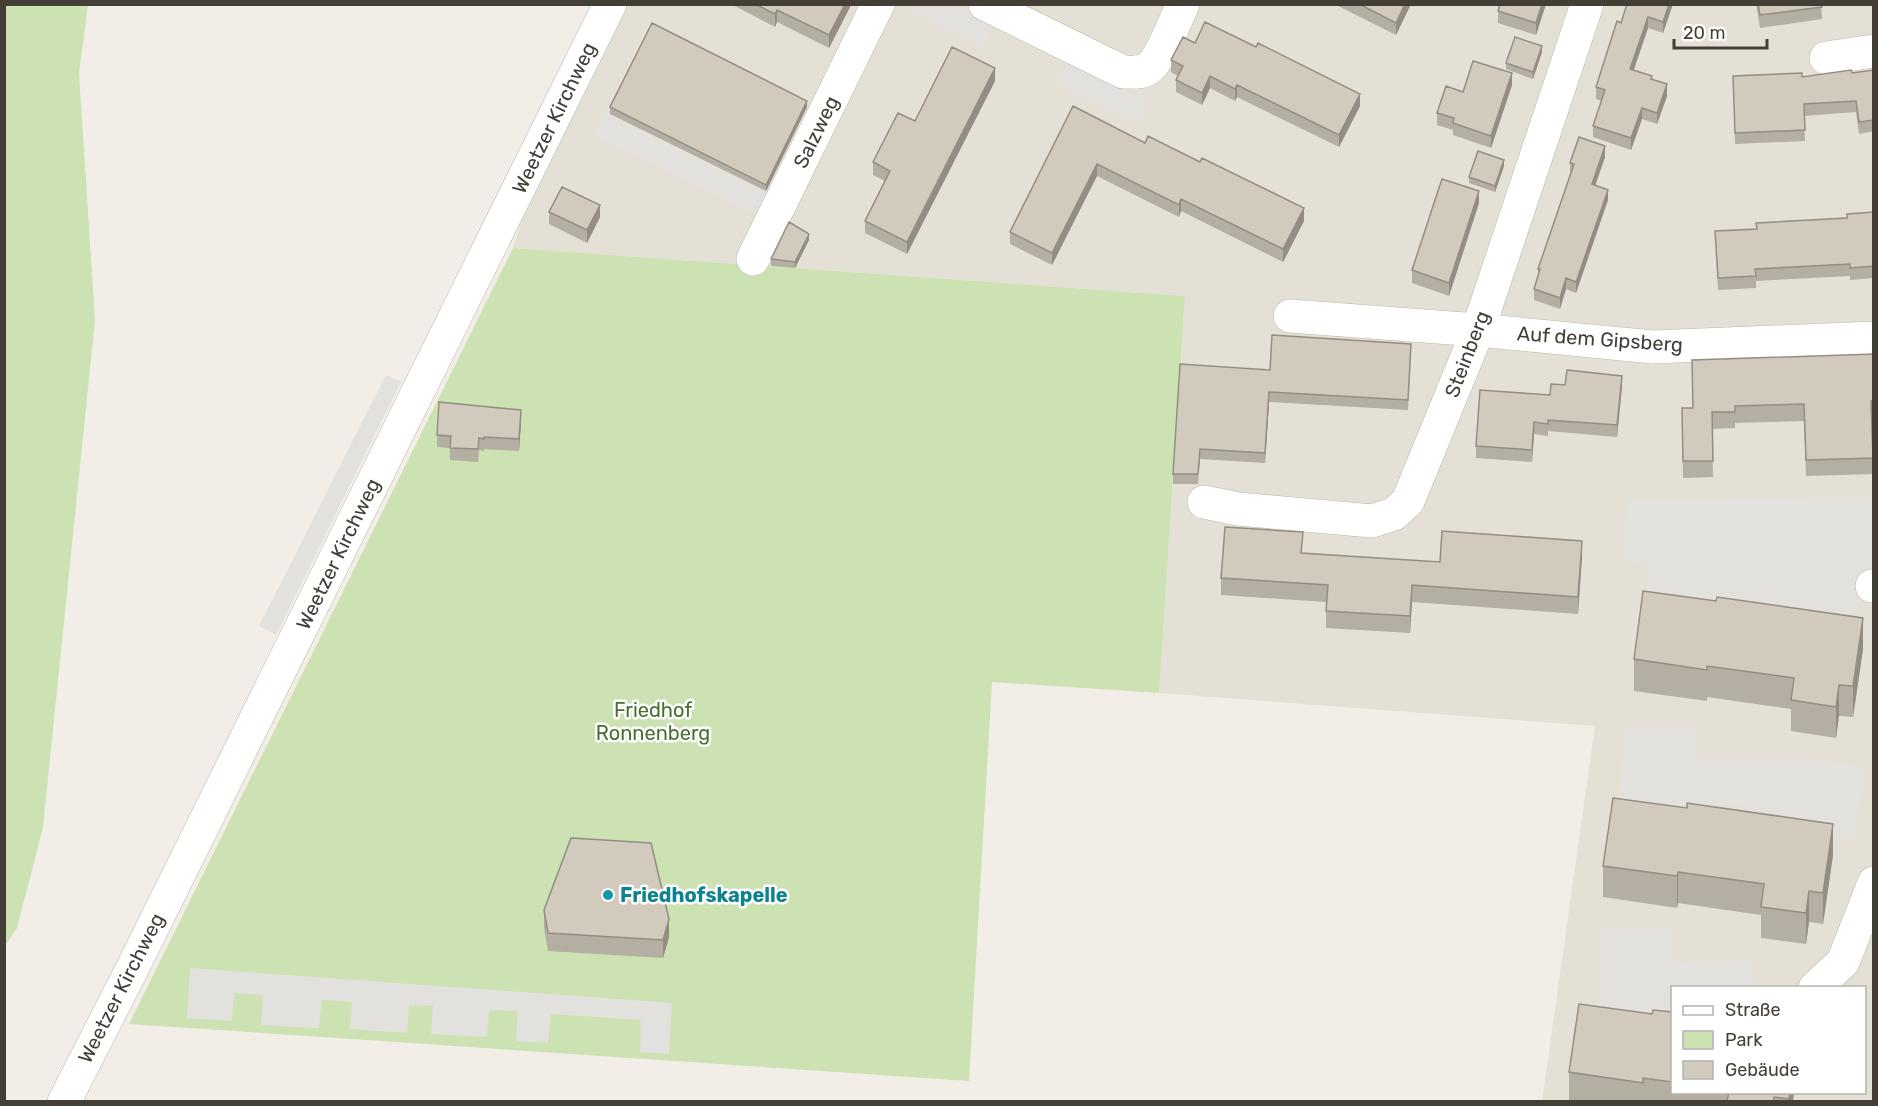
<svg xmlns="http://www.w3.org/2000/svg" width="1878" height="1106" viewBox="0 0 1878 1106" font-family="Rubik,sans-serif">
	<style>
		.residential { fill: #e5e0d5; fill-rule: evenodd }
		.green { fill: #cce2b3 }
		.parking { fill: #e3e1de }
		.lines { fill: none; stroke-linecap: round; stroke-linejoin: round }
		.minor-casing { stroke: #bcb6aa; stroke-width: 34 }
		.minor { stroke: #fff; stroke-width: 33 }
		.wall { fill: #b5aea3 }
		.shaded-wall { fill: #938d84 }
		.building { fill: #d2cabd; stroke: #938d84; stroke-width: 1.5 }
		.culture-dot { fill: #0f9aa8; stroke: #fff; stroke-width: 2 }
		.labels { text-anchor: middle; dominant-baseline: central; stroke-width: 5; stroke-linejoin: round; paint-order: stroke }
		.street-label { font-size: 20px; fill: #443f36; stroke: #fff }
		.park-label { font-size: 20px; fill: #47702f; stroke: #fff }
		.culture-label { font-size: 20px; font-weight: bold; fill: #0d838f; stroke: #fff; text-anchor: start }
	</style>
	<rect width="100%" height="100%" fill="#f2eee7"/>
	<!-- residential -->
	<path class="residential" d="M610,5H1873V1101H1542L1595,726L1159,693L1185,296L513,248L546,135ZM1672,988H1864V1092H1672Z"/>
	<!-- green -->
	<path class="green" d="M5,4L88,5L79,73L95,320L43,827L17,928L5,946Z
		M513,248L1185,296L1159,693L992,682L969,1081L129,1024Z"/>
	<!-- parking -->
	<path class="parking" d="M912,5H953L993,25L982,47L909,11Z
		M1065,60L1148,102L1137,124L1054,83Z
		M606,111L771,194L760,217L594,135Z
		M386,375L401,382L276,635L259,626Z
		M1873,498V570L1855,595V621L1760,622V599H1647V562L1626,563L1627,500Z
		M1624,727H1696L1697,758L1809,759L1865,767L1854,839L1797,831L1745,828L1746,804L1619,806Z
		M1671,926L1673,963L1753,961L1754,987L1672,988V1013L1599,1016V929Z
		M190,968L672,1003L669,1054L640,1052L641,1020L551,1014L548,1043L516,1041L518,1011L489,1010L487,1037L431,1034L433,1006L409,1005L407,1033L350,1029L352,1002L322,1000L319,1028L261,1025L263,995L234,993L232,1021L187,1018Z"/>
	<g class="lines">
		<defs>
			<path id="minor" d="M985,4L1123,72C1133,72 1142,74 1150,67C1161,58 1176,19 1183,4
				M1826,58L1874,51
				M753,259L878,4
				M1290,316L1478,330L1653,347L1874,338
				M1204,502L1238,509L1372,521L1394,514L1408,501L1478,330L1587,4
				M1872,586H1874
				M1815,988L1843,962L1874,883
				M64,1102L131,971L610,4"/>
		</defs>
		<!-- minor casing -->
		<use href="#minor" class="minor-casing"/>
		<!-- minor -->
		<use href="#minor" class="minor"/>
	</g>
	<!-- wall -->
	<path class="wall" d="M731,4H850V7L829,48L777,22L775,27Z
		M1334,4H1411L1396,35Z
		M1500,4H1546L1536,35L1498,23V11Z
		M1673,4L1663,33L1648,28L1634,70L1652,79L1667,96L1657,124L1642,119L1631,150L1593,137V126L1602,101L1596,99V87L1621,23Z
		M1756,4H1821L1822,19L1760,28Z
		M1195,43L1360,106L1339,147L1237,97L1235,101L1210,88L1202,105L1176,92V80L1178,76L1171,72V60Z
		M1542,52L1533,79L1506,69V63Z
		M1874,70V131L1859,134L1856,112L1804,116L1805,141L1735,144L1733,76L1802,77L1852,73Z
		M995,81L907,254L865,233V221L885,181L873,175V162L915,121Z
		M1512,85L1491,148L1453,135V130L1437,125V113L1463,92Z
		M1073,106L1145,143L1304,221L1283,262L1181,211L1179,217L1097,176L1052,265L1010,244V232Z
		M610,107H807L766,191L610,114Z
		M1605,157L1595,185L1608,200L1576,293L1566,289L1560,309L1534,300V289L1538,275V269L1571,174H1570V163Z
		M1504,166L1495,192L1469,183V177Z
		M1479,203L1449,296L1412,283V270Z
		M549,212L600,217L587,243L549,224Z
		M1874,212V278L1850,280V276L1756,281V288L1718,290L1715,231L1756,229L1847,218Z
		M809,240L795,268L771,266V259Z
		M1411,354L1408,410L1269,402L1265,463L1200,459L1198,484H1173V474L1270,370Z
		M1874,354V417H1872L1873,474L1806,476L1804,421L1735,423V428L1712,429L1713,477L1683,478L1682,408H1693Z
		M1565,385L1622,387L1617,437L1548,431V436L1534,434L1532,462L1476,458V446Z
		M521,422L519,451L484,449V451L479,450L478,462L450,460V448L437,447V435Z
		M1302,554L1440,562L1582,557L1578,614L1412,602L1410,633L1326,628V602L1221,595V578Z
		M1863,649L1853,717L1839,716L1836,738L1791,731V709L1707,697V701L1634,691V659Z
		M1833,855L1823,924L1809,922L1806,944L1761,938V915L1678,903L1677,908L1603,897V866Z
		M544,910L669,937L663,958L548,951L544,928Z
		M1672,1012V1092H1794L1793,1101H1569V1072L1652,1014Z"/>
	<!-- shaded-wall -->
	<path class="shaded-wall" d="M845,4H850V7L829,48V35Z
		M1405,4H1411L1396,35V23Z
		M1542,4H1546L1536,35V23Z
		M1669,4H1673L1663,33V22Z
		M777,10V22L775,27V14Z
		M1648,17V28L1630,80V69Z
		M1542,46V52L1533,79V72Z
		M995,68V81L907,254V242Z
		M1512,73V85L1491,148V136Z
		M1210,76V88L1202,105V93Z
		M1667,84V96L1657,124V113Z
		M1237,85V97L1235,101V89Z
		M1360,94V106L1339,147V135Z
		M807,101V107L766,191V185Z
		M1642,108V119L1631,150V138Z
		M1605,146V157L1592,195V184Z
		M1504,160V166L1495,192V186Z
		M1097,164V176L1052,265V253Z
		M1608,190V200L1576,293V282Z
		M1479,191V203L1449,296V283Z
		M1181,199V211L1179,217V205Z
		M600,205V217L587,243V230Z
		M1304,208V221L1283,262V249Z
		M809,234V240L795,268V262Z
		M1566,278V289L1560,309V298Z
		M1622,376V387L1617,437V425Z
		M1269,392V402L1265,463V453Z
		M521,410V422L519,451V439Z
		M1534,422V434L1532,462V450Z
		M1582,541V557L1578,614V597Z
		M1412,585V602L1410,633V616Z
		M1863,618V649L1853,717V686Z
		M1839,685V716L1836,738V707Z
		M1833,824V855L1823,924V893Z
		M1678,872V903L1677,908V876Z
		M1809,891V922L1806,944V913Z
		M669,919V937L663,958V940Z
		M1790,1092H1794L1793,1101H1789Z"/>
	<!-- building -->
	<path class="building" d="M755,4H845L829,35L777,10L775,14Z
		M1359,4H1405L1396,23Z
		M1500,4H1542L1536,23L1498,11Z
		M1627,4H1669L1663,22L1648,17L1630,69L1652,76L1651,79L1667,84L1657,113L1642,108L1631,138L1593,126L1605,90L1596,87L1617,21L1621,23Z
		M1758,4H1821L1822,7L1760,15Z
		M1205,22L1256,47L1258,43L1360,94L1339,135L1237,85L1235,89L1210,76L1202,93L1176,80L1183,66L1171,60L1183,37L1195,43Z
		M652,23L807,101L766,185L610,107Z
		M1515,37L1542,46L1533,72L1506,63Z
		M952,47L995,68L907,242L865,221L890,171L873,162L898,113L915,121Z
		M1473,61L1512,73L1491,136L1453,123L1454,118L1437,113L1446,86L1463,92Z
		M1851,70L1852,73L1874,70V120L1859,122L1856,101L1804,104L1805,130L1735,133L1733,76L1802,73V77Z
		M1073,106L1145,143L1148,136L1200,162L1202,158L1304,208L1283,249L1181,199L1179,205L1097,164L1052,253L1010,232Z
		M1579,137L1605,146L1592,184L1608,190L1576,282L1566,278L1560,298L1534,289L1540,269H1538L1574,164L1570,163Z
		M1478,151L1504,160L1495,186L1469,177Z
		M1442,179L1479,191L1449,283L1412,270Z
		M562,187L600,205L587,230L549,212Z
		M1874,212V266L1850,268V264L1755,269L1756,276L1718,278L1715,231L1757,229L1756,223L1847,218V214Z
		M789,222L809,234L795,262L771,259Z
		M1272,335L1411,344L1408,400L1269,392L1265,453L1200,449L1198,474H1173L1180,364L1270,370Z
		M1874,354V401H1871L1873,458L1806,460L1804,404L1735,406V412H1712L1713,461H1683L1682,408H1693L1692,360Z
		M1567,370L1622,376L1617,425L1548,420V424L1534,422L1532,450L1476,446L1480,390L1550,395L1551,384L1565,385Z
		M439,402L521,410L519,439L484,437V439L479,438L478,449L450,448L451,436L437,435Z
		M1225,527L1303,532L1301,553L1440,562L1442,531L1582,541L1578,597L1412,585L1410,616L1326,611L1328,585L1221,578Z
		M1643,591L1716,601L1717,597L1863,618L1853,686L1839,685L1836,707L1791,700L1794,678L1707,666V670L1634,659Z
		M1613,798L1687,808V803L1833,824L1823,893L1809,891L1806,913L1761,907L1764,884L1678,872L1677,876L1603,866Z
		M571,838L651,843L669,919L663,940L548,933L544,910Z
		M1579,1004L1652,1014L1653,1010L1672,1012V1082L1643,1078V1083L1569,1072Z
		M1729,1092H1790L1789,1099L1774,1097V1101H1727Z"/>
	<!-- markers -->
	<circle class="culture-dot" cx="608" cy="895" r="6"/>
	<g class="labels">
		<!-- street labels -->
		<g class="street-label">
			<text transform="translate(554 118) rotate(-64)">Weetzer Kirchweg</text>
			<text transform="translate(816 132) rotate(-64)">Salzweg</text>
			<text transform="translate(1600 339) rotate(4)">Auf dem Gipsberg</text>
			<text transform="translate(1467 354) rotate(-69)">Steinberg</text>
			<text transform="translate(338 554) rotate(-64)">Weetzer Kirchweg</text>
			<text transform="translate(121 988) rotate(-63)">Weetzer Kirchweg</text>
		</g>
		<!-- park labels -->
		<g class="park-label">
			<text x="653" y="710">Friedhof<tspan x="653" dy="23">Ronnenberg</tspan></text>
		</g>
		<!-- culture labels -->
		<g class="culture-label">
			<text x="620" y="895">Friedhofskapelle</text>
		</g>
	</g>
	<!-- border -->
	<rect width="1878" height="1106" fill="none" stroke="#443f36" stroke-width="12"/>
	<!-- legend -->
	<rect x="1671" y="986" width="195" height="108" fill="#ffffff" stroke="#b4b2af" stroke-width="1.5"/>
	<rect x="1683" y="1006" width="30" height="9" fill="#ffffff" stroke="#b4b2af" stroke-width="1.5"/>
	<text x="1725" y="1016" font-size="18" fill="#443f36">Straße</text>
	<rect x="1683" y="1031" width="30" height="18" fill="#cce2b3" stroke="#b4b2af" stroke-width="1.5"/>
	<text x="1725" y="1046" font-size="18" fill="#443f36">Park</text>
	<rect x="1683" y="1061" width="30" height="18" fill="#d2cabd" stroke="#b4b2af" stroke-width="1.5"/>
	<text x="1725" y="1076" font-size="18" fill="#443f36">Gebäude</text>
	<!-- scale -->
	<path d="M1674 39v9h93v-9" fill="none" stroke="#443f36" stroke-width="3"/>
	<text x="1683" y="39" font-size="18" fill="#443f36" stroke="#ffffff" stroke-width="4.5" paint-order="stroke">20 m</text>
</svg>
